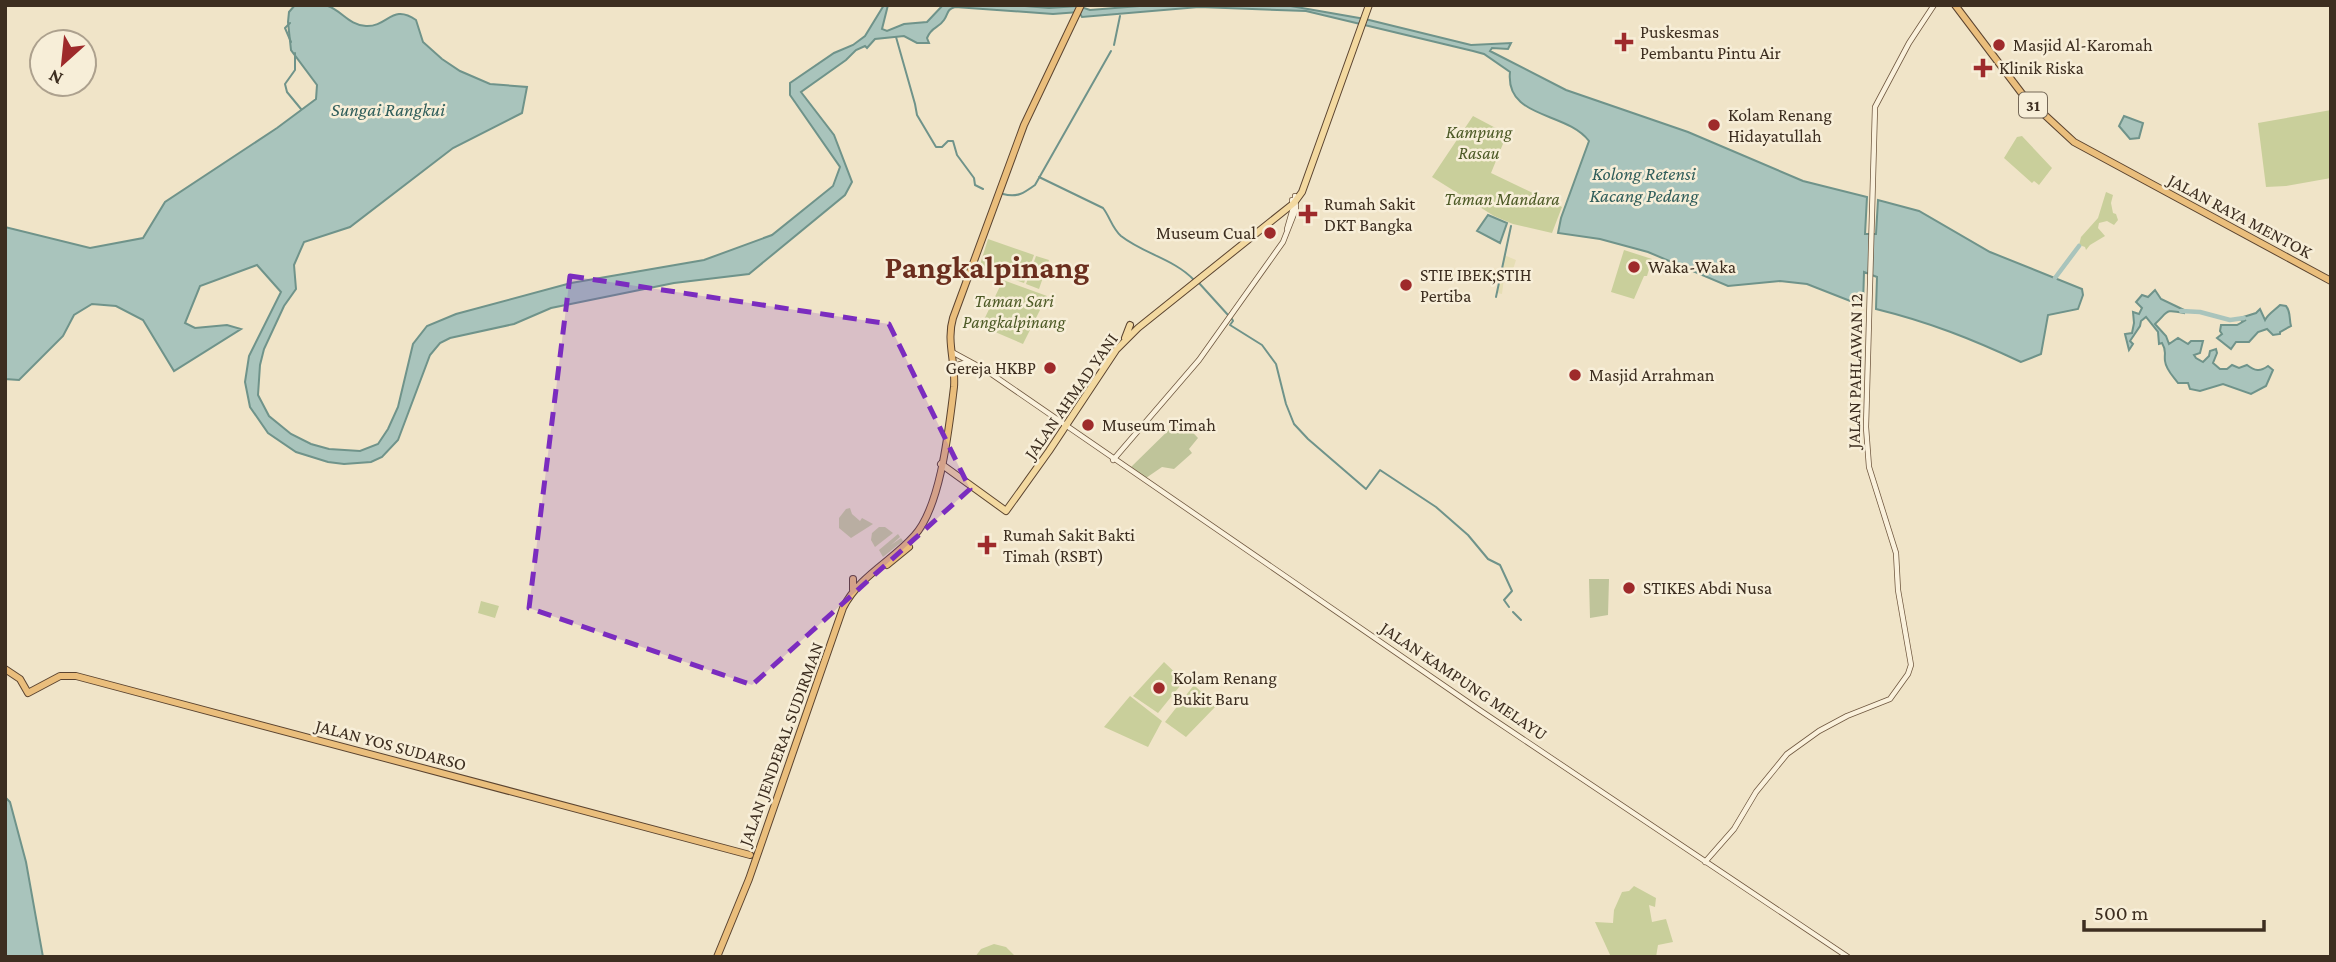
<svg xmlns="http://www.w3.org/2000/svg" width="2336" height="962" viewBox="0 0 2336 962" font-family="'Crimson Pro',serif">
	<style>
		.farmland { fill: #e6deb5 }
		.green { fill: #c9cf9b }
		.cemetery { fill: #bfc49a }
		.water { fill: #a9c4bc; stroke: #6f938a; stroke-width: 2 }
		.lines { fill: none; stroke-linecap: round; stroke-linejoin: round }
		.stream { stroke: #6f938a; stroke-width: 2 }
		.river { stroke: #a9c4bc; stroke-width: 4.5 }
		.secondary-casing { stroke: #6f573f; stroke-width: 6 }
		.primary-casing { stroke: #5b4430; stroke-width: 8 }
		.trunk-casing { stroke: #5b4430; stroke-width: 8 }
		.secondary { stroke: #faf1dc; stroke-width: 4.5 }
		.primary { stroke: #f3d9a0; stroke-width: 6 }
		.trunk { stroke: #eabe7c; stroke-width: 6 }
		.marked { fill: #7b2cbf; fill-opacity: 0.2; stroke: #7b2cbf; stroke-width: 5; stroke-dasharray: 14 9; stroke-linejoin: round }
		.poi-dot { fill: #9e2a2b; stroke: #f7eed8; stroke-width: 2.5 }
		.labels { text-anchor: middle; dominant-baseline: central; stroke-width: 5; stroke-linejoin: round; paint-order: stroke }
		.shield { fill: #f7eed8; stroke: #756857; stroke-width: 2 }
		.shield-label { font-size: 16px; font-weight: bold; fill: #3d2e20 }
		.poi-label { font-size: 18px; fill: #3d2e20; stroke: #f7eed8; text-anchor: start }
		.park-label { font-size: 18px; font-style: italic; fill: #4d5a26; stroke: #f7eed8 }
		.street-label { font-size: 18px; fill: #3d2e20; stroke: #f7eed8 }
		.water-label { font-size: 19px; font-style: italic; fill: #2f5d5a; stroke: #f7eed8 }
		.town-label { font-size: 32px; font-weight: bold; fill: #6b2e1e; stroke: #f7eed8 }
	</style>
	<rect width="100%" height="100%" fill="#f0e4c8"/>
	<!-- farmland -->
	<path class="farmland" d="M1504,255L1516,260L1510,279L1504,278L1502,294L1497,293Z"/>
	<!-- green -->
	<path class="green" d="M2331,110V178L2286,186L2266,187L2258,123Z
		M1473,116L1507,134L1491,173L1562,207L1552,233L1513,224L1494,216L1432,177Z
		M2022,136L2052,168L2039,185L2034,181L2032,183L2004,158L2017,137Z
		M2106,192L2113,195L2111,203L2113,213L2116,214L2118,220L2114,225L2107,221L2099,223L2098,228L2105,236L2090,245L2086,250L2085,247L2079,245L2081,237L2098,218Z
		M988,239L1034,255L1024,283L979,268Z
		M1624,250L1652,259L1647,276H1644L1634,299L1611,292Z
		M1036,256L1049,260L1039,289L1026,284Z
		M1003,280L1047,296L1023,344L981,326Z
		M850,508L852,514L860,521L862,518L873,524L851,538L839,528V518L846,509Z
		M879,527H885L893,533L875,547L871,540L872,533Z
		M898,534L900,537L891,545L901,538L903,541L883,557L879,550Z
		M481,601L499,606L495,618L478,613Z
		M1164,662L1184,681L1158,713L1133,696Z
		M1194,685L1216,706L1186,737L1165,722Z
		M1130,696L1162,721L1148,747L1104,727Z
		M1634,886L1656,898L1655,907L1649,905L1652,922L1666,919L1673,942L1658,945L1656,957H1611L1595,922L1613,923L1614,910L1622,892L1629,891Z
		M994,944L1006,947L1016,957H975L981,949Z"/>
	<!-- cemetery -->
	<path class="cemetery" d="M1180,419L1198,438L1189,449L1192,453L1174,469L1162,467L1146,478L1130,468Z
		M1589,579H1609L1608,615L1590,618Z"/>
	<!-- water -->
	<path class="water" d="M295,5C304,5 319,2 328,6C342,11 349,25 366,26C388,27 392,3 416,20L423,42L442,59L460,71L490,84L527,87L522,113L453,148L350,227L304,242L294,265L296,289L284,306L264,349L260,365L258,395L269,416L291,434L311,444L329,449L360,451L378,444L388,429L398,407L413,344L427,326L456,314L571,283L704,260L772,235L833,186L840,167L790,95V83L834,53L853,45L865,36L884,5H888L882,29L887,31L904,24L927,22L943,5H1012L1049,8L1078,6L1090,10L1152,5H1285L1365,19L1471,45L1511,43L1508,49L1492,48L1490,51L1566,90L1688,132L1803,181L1867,197L1865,234H1876L1878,200L1919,211L1990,252L2082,289L2083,295L2078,309L2048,315L2041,354L2021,362C1972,339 1929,322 1876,309L1877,277L1864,272L1863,306L1807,284L1780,281L1728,286L1648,252L1600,239L1558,233L1561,218L1589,141C1566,111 1505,119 1510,72L1484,54L1473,51L1306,11L1199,7L1082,17L1079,12L1053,14L955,7C946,10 949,13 944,20C938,29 932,26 927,38L929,43H917L904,36L875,39L867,48L865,46L856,50L846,60L801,92L834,135L852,182L845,195L749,274L674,283L551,308L514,324L450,338L440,343L430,355L398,440L382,457L371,462L344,464L328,462L296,452L268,433L250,407L245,382L249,356L281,292L257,265L200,286L185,323L195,328L227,325L241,329L174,371L143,320L116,306L92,304L74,315L63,336L19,380L5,379V227L90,248L143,238L165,202L277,128L316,99L317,85L291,50L288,22L289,12Z
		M2124,116L2143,123L2139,138L2130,139L2119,126Z
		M1488,215L1507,223L1500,243L1477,231Z
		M2155,290L2161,299L2184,310V313C2164,309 2169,311 2155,324L2166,336L2169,344L2178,338L2188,344L2191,341H2203L2200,353L2194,355L2196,358L2203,362L2209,356L2210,351L2216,349L2217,353L2213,363L2220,369H2227L2232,365L2239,368L2247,365C2255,371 2260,372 2268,366L2273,370L2266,386L2251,394L2223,384L2200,391L2190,389L2188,383H2178C2173,376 2166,370 2165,361C2164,353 2167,351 2162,343L2159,344L2158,332L2146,317L2141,321L2140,326L2130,341L2133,344L2129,350L2125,334L2132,333L2134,323L2133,312L2139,314L2142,308L2136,302L2142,295L2148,297Z
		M2280,305L2286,306C2291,312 2289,319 2291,326L2280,332V334L2273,335L2267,329L2258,332L2249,342H2236L2231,349L2217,338L2222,334L2220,331L2221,325H2237L2246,320L2242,321L2240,318L2256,313L2260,309L2265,320C2268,314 2275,310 2280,305Z
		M5,797L10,802L26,862L43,957H5Z"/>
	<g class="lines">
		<!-- stream -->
		<path class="stream" d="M290,23L285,28L291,42
			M896,37L915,104L917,115L936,147H942L948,141H953L957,155L974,178L975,185L983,189
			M1114,45L1120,16
			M295,53V70L285,84L287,92L301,109
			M1039,177L1103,208C1110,217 1112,228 1121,236C1144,254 1174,259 1194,280
			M1003,194C1017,198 1024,193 1035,185L1111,51
			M1199,283L1228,315
			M1496,297L1511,226
			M1232,319L1233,321L1230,325L1262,345L1276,364L1286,404L1294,424L1308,439L1366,489L1380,470L1436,507L1468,535L1488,559L1500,565L1512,591L1504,600L1509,607
			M1513,612L1521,620"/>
		<!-- river -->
		<path class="river" d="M2055,278L2079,246
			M2181,311L2200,312L2230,320L2244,318"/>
		<defs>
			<path id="secondary" d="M1287,229L1293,208L1292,200
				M952,352L987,371L1478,709L1848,957
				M957,365L968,362
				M1113,460L1199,360L1283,242L1296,209L1295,196
				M1705,862L1734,829L1756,792L1787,754L1819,731L1847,716L1890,699L1908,674L1911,665L1898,590L1896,553L1869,467L1866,427L1875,107L1909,43L1934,5"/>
			<path id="primary" d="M1125,338L1130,325
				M941,464L1006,511L1049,451L1116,350L1138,328L1294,203L1302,192L1369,5"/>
			<path id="trunk" d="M1955,5L2023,95L2074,142L2331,281
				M887,565L909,547
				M853,579V590
				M5,669L20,679L28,693L60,676H76L750,855
				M717,957L749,879L843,608C859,576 891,562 914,536C941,507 949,427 954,387C956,364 946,341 953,318L1024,125L1081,5"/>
		</defs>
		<!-- secondary casing -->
		<use href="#secondary" class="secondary-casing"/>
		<!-- primary casing -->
		<use href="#primary" class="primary-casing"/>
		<!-- trunk casing -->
		<use href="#trunk" class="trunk-casing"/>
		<!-- secondary -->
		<use href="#secondary" class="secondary"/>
		<!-- primary -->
		<use href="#primary" class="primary"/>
		<!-- trunk -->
		<use href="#trunk" class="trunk"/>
	</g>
	<!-- marked area -->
	<path class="marked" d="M570,276L889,324L970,489L752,685L529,608Z"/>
	<!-- markers -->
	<g class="poi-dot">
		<path d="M1620.5 31.5h7v7h7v7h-7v7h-7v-7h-7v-7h7z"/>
		<circle cx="1999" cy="45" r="7"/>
		<path d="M1979.5 57.5h7v7h7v7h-7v7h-7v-7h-7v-7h7z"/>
		<circle cx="1714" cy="125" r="7"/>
		<path d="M1304.5 203.5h7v7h7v7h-7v7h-7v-7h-7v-7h7z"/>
		<circle cx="1270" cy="233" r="7"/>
		<circle cx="1634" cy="267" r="7"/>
		<circle cx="1406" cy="285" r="7"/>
		<circle cx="1050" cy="368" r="7"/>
		<circle cx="1575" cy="375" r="7"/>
		<circle cx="1088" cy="425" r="7"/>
		<path d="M983.5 534.5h7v7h7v7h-7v7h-7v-7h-7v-7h7z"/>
		<circle cx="1629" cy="588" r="7"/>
		<circle cx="1159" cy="688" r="7"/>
	</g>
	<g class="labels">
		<!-- shield labels -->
		<rect class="shield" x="2019" y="92.5" width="28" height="25" rx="5"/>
		<g class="shield-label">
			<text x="2033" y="105">31</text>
		</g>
		<!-- poi labels -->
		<g class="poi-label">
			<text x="1640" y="32">Puskesmas<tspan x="1640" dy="21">Pembantu Pintu Air</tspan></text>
			<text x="2013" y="45">Masjid Al-Karomah</text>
			<text x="1999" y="68">Klinik Riska</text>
			<text x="1728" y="115">Kolam Renang<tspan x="1728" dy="21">Hidayatullah</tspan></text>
			<text x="1324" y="204">Rumah Sakit<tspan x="1324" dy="21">DKT Bangka</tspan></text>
			<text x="1256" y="233" text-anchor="end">Museum Cual</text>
			<text x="1648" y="267">Waka-Waka</text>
			<text x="1420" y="275">STIE IBEK;STIH<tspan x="1420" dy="21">Pertiba</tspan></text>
			<text x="1036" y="368" text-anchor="end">Gereja HKBP</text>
			<text x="1589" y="375">Masjid Arrahman</text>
			<text x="1102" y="425">Museum Timah</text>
			<text x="1003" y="535">Rumah Sakit Bakti<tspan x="1003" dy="21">Timah (RSBT)</tspan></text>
			<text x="1643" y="588">STIKES Abdi Nusa</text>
			<text x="1173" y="678">Kolam Renang<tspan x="1173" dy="21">Bukit Baru</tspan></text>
		</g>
		<!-- park labels -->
		<g class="park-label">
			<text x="1479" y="132">Kampung<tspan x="1479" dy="21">Rasau</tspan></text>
			<text x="1502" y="199">Taman Mandara</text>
			<text x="1014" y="301">Taman Sari<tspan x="1014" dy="21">Pangkalpinang</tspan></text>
		</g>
		<!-- street labels -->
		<g class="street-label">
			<text transform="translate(2240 216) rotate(28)">JALAN RAYA MENTOK</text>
			<text transform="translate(1855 371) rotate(-89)">JALAN PAHLAWAN 12</text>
			<text transform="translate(1071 396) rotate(-55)">JALAN AHMAD YANI</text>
			<text transform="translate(1464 681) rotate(34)">JALAN KAMPUNG MELAYU</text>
			<text transform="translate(781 744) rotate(-70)">JALAN JENDERAL SUDIRMAN</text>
			<text transform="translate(391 745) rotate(15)">JALAN YOS SUDARSO</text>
		</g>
		<!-- water labels -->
		<g class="water-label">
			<text x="388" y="109">Sungai Rangkui</text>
			<text x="1644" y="173">Kolong Retensi<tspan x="1644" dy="22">Kacang Pedang</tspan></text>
		</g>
		<!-- town labels -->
		<g class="town-label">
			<text x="987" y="267">Pangkalpinang</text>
		</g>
	</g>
	<!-- border -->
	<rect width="2336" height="962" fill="none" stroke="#3d2e20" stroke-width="14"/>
	<!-- north arrow -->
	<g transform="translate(63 63) rotate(207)"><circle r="33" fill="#f7eed8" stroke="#ada18e" stroke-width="2"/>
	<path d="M0-5L12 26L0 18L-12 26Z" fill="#9e2a2b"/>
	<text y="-10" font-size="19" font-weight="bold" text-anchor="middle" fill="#3d2e20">N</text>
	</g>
	<!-- scale -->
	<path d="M2084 920v10h180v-10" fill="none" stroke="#3d2e20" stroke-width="3.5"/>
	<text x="2094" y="920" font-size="21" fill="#3d2e20" stroke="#f7eed8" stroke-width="5" paint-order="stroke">500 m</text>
</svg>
